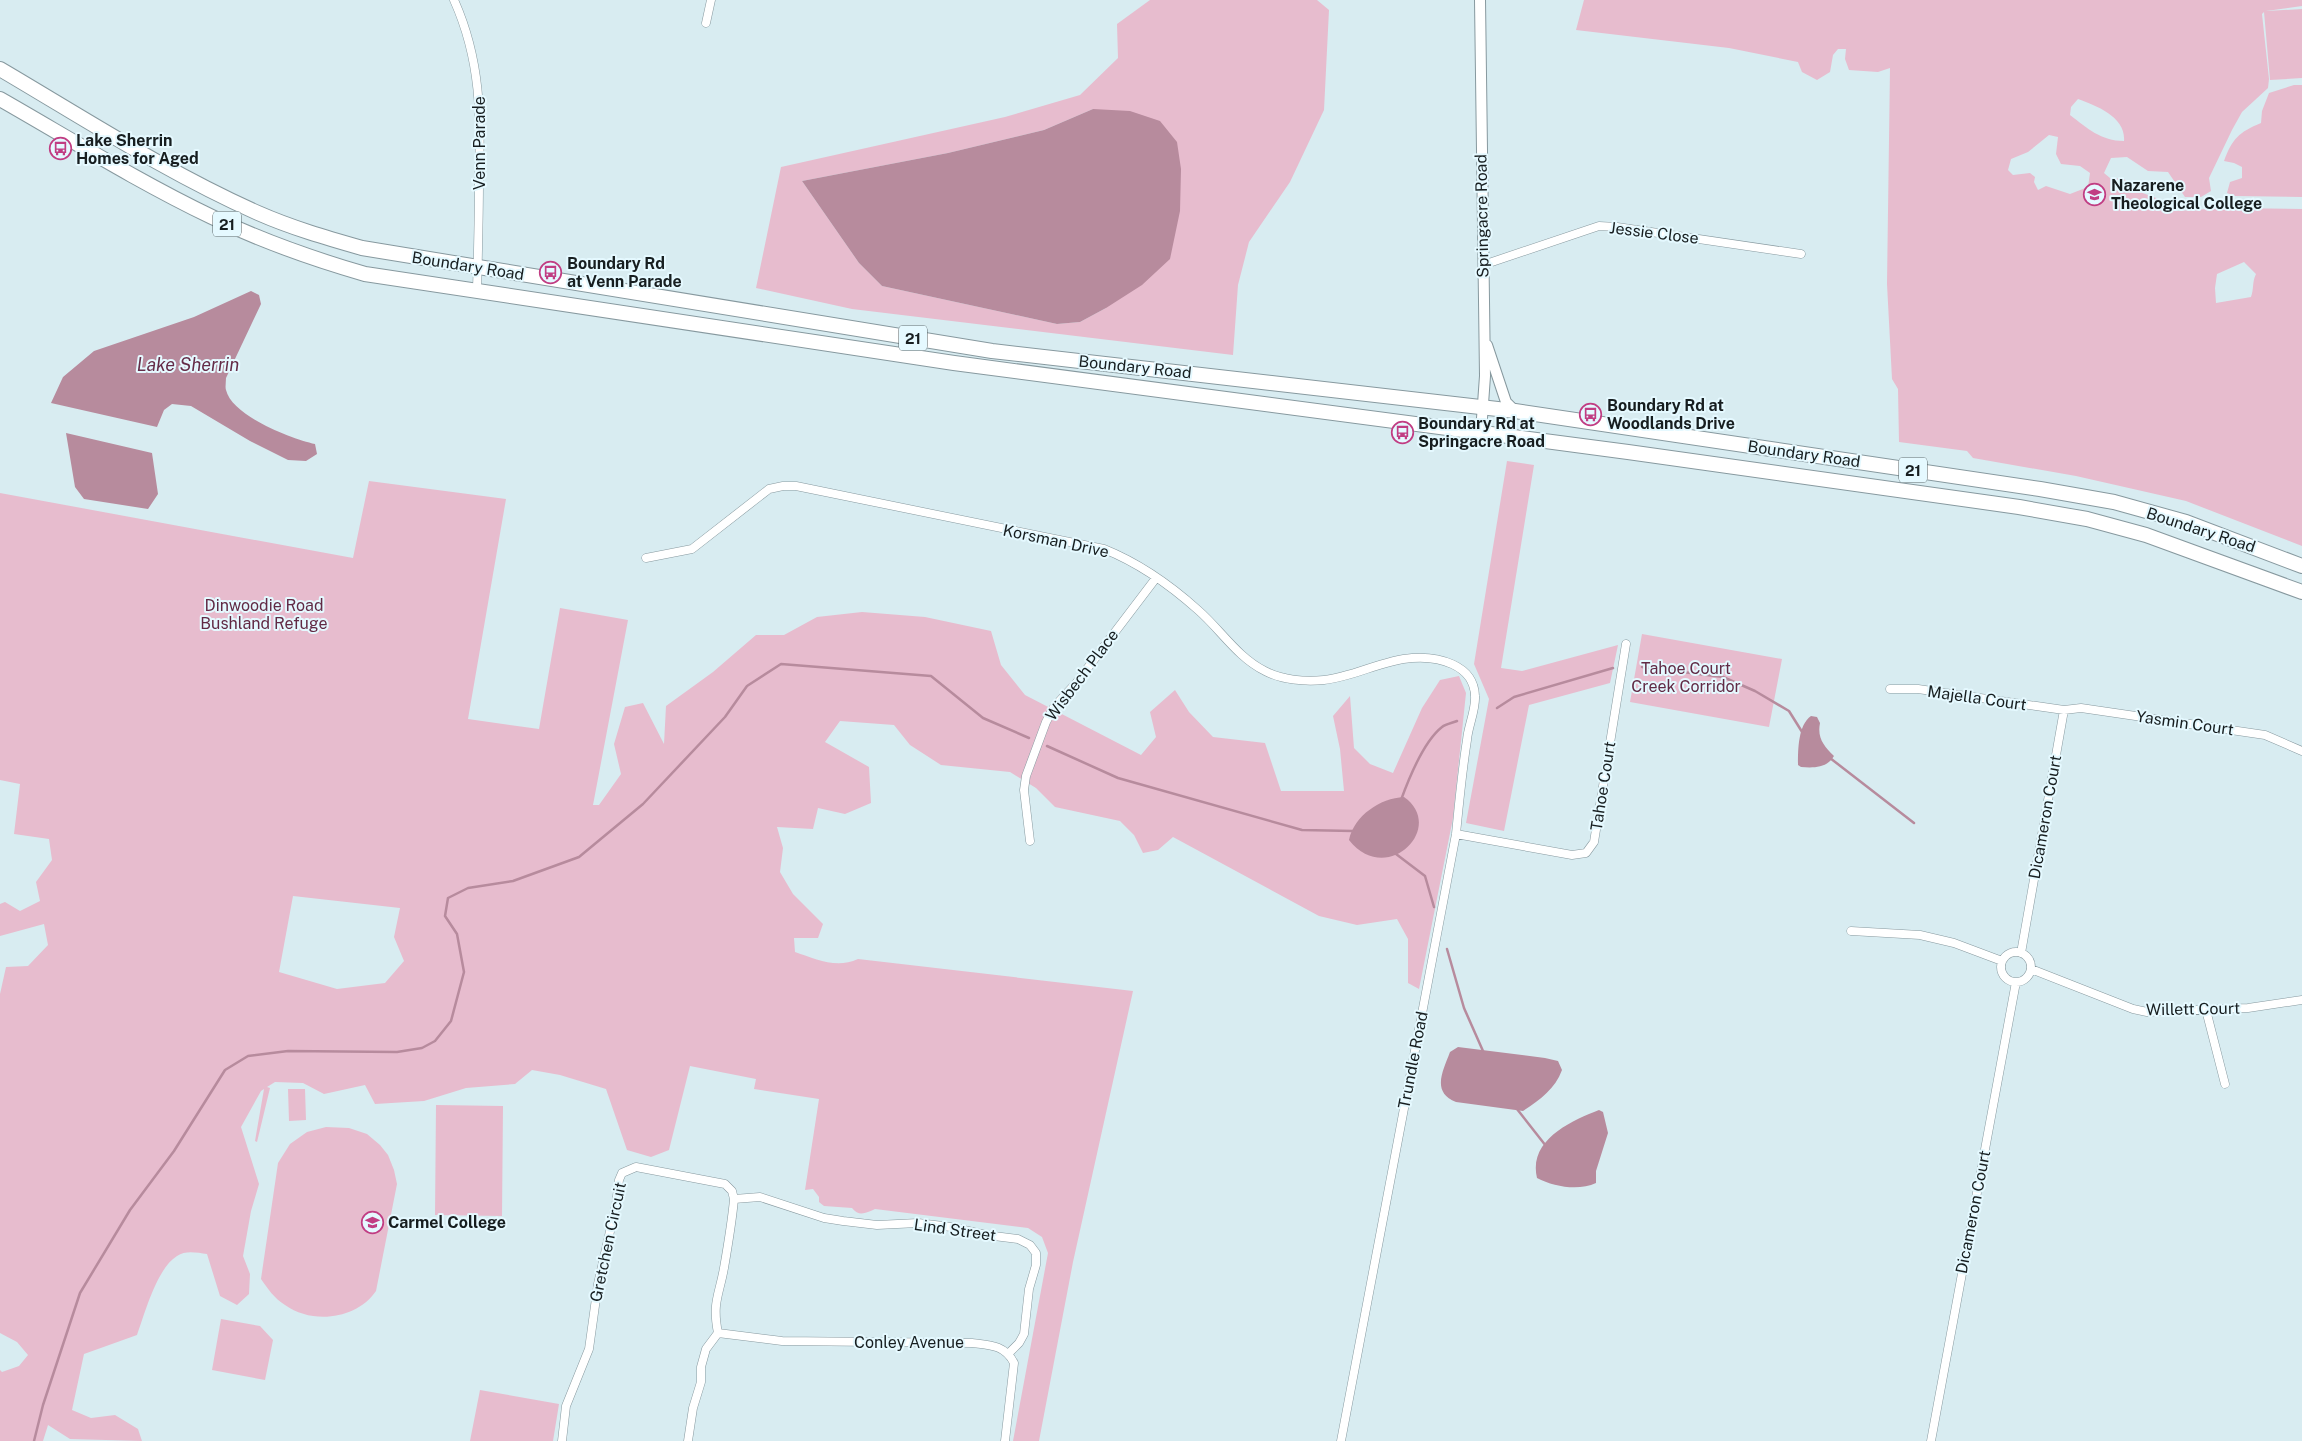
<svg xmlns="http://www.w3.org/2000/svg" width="2302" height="1441" viewBox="0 0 2302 1441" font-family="'Public Sans',sans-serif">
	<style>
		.green { fill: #e7bcce; fill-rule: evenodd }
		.water { fill: #b78b9d }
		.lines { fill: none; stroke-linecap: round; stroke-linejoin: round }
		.stream { stroke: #b78b9d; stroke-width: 2.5 }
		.street-casing { stroke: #87999f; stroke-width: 9 }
		.secondary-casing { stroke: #87999f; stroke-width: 12 }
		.highway-casing { stroke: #87999f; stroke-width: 16 }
		.street { stroke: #fff; stroke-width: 8 }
		.secondary { stroke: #fff; stroke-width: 10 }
		.highway { stroke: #fff; stroke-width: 14 }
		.labels { text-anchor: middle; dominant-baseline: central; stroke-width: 4; stroke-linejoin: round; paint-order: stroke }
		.shield { fill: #e5f9ff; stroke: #556063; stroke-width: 1 }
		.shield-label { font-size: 15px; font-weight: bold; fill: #171e20 }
		.poi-label { font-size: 16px; font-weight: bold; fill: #171e20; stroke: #e5f9ff; text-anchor: start }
		.street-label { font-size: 16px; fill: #171e20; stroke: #e5f9ff }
		.park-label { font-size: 16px; fill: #612944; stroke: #e5f9ff }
		.water-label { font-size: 18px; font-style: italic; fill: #652c48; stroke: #e5f9ff }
	</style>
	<rect width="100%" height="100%" fill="#d8ecf1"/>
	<!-- green -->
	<path class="green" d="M1150,0H1317L1329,10L1324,110L1290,182L1249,242L1238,285L1233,355L852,309L756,288L781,167L1005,117L1080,95L1118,58L1117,24ZM1093,109L1106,308L1080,322L1057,324L882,286L859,263L802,181L948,153L1044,130Z
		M1584,0H2302V6L2266,11L2302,9V78L2270,80L2264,12L2262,14L2269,79L2268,88L2242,112L2232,130L2209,178L2211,191L2201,197H2185L2168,172L2148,171L2127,157L2111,158L2104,173L2110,178L2124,179L2140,192L2156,198L2177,211L2222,208L2302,209V546L2186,501L2076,476L1973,458L1967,451L1899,442L1898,389L1892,379L1887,284L1890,68L1878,72L1849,70L1845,59L1846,49H1838L1833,55L1830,72L1817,80L1802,72L1798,62L1729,48L1576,30ZM2078,99C2097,106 2126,117 2124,141C2101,141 2087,128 2070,115L2071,107ZM2049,135L2058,137L2056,154L2061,164L2080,166L2090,173L2088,187L2070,194L2046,186L2038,190L2034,182L2035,177L2030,173L2013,175L2008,170L2011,159L2028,152ZM2244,262L2256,274C2252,282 2254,289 2251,297L2216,303L2215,288L2217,274Z
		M2294,85H2302V197L2235,196L2227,193L2230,182L2242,178V167L2234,163L2224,161C2232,139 2239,132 2261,123L2262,111L2269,93Z
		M1507,461L1534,465L1501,668L1522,671L1618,645L1610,683L1529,705L1504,831L1466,823L1489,699L1474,664Z
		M369,481L506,499L468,719L539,729L560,608L628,620L593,805H599L621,774L614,744L625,707L643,703L664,744L666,706L713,672L756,635H784L817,617L862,612L925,617L991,631L1001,665L1025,695L1141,755L1156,737L1150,712L1175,690L1189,712L1213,737L1265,743L1281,791H1344L1340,749L1333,716L1350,696L1354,748L1370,764L1393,773L1422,708L1440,680L1459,676L1466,693L1453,818L1419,989L1408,983V939L1397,919L1357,925L1319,916L1173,837L1158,850L1143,853L1134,835L1120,821L1055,807L1036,788L1010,772L941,765L910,745L894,725L840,721L825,742L869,767L871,803L845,814L818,808L813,829L777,827L783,848L780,872L793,894L823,924L818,938H794L795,952C816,959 836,969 858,959L1133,991L1073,1262L1039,1441H1013L1048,1253L1042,1237L1028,1228L875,1209C866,1213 859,1217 852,1208L824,1206L819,1202V1197L813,1189L805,1190L819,1099L754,1089L756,1079L690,1066L669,1150L651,1157L627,1150L606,1089L560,1075L532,1070L515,1084L466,1088L424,1101L375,1104L365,1085L324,1094L303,1083L275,1082L267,1087L270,1088L257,1142L255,1141L264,1089L261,1091L241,1127L259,1184L251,1211L243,1256L250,1274L249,1294L237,1305L220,1296L207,1254C197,1253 186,1250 177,1256C157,1268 145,1313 137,1335L84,1354L72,1410L91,1418L115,1415L138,1429L142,1441L70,1439L48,1425L43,1441H0V1370L2,1372L19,1366L28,1355L17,1342L0,1333V994L6,967L28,966L48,945L44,924L0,936V904L5,902L20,911L40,901L36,882L52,860L49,839L14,834L20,784L0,780V493L353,558ZM293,896L400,908L394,937L404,961L385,983L337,989L279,972Z
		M1642,634L1782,659L1769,727L1630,702Z
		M288,1089H305L306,1120L289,1121Z
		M436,1105L503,1106L502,1216L435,1215Z
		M326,1127L349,1128L367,1134L380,1145L388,1155L394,1170L397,1184L376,1291C357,1319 313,1325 285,1305C274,1298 268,1289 261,1279L278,1163L290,1144L307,1132Z
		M221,1319L260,1326L273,1340L265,1380L212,1370Z
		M480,1390L559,1404L553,1441H470Z"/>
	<!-- water -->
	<path class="water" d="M1093,109L1130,111L1160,121L1177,142L1181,169L1180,211L1170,259L1142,285L1106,308L1080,322L1057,324L882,286L859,263L802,181L948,153L1044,130Z
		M251,291L259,295L261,304L226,378C226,382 225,387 226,390C232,416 292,439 315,444L317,454L306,461L288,460L250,441L191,406L172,404L164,410L157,427L51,403L63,377L94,351L194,317Z
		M66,433L152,453L158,494L148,509L84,499L75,487Z
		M1811,716L1817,717L1820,723C1817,738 1824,746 1834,756C1827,768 1814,768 1801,767L1798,765C1798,750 1798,725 1811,716Z
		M1404,797C1447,827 1387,888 1349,840C1354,816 1380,798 1404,797Z
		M1458,1047L1545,1058L1558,1061L1562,1070C1555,1089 1540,1100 1523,1111L1456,1102C1431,1092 1443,1071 1450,1052Z
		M1599,1110L1603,1112L1608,1133L1596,1171V1183C1579,1191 1554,1187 1537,1178C1528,1140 1571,1121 1599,1110Z"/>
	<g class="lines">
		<!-- stream -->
		<path class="stream" d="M1642,667L1723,677L1755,691L1789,711L1804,735
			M1497,708L1514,697L1613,668
			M1047,746L1118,778L1302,830L1353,831
			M1830,758L1914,823
			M1401,800C1409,778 1423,742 1442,727C1446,724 1452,723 1457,721
			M1396,854L1425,876L1434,907
			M1447,949L1464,1008L1483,1051
			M1517,1109L1546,1146
			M34,1441L43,1405L80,1293L130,1210L174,1151L225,1070L248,1056L288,1051L397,1052L422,1048L435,1041L451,1021L464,972L457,934L445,916L448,898L468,888L513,881L579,857L643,804L725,717L747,686L781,664L931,676L983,718L1029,738"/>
		<defs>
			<path id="street" d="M454,0C481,60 481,116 479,180C479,216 478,253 477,290
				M706,23L711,0
				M1483,265L1599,226L1617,227L1801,254
				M646,558L692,549L769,489L783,486H796L1104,549C1139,563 1169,584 1198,610C1221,630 1237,657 1265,671C1282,680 1305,682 1324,680C1354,677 1382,660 1412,658C1437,656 1474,664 1475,696C1476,710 1468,726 1467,740C1462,771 1459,803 1456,834L1341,1441
				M1890,689H1918L2064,710L2081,708L2265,735L2302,751
				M1456,834L1572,855L1586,853L1594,842L1626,644
				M1030,841L1024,790L1026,776L1046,722L1054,707L1077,682L1156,578
				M1851,931L1920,935L1954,943L2002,961
				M2001 967a15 15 0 1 1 30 0a15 15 0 1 1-30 0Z
				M2021,953L2064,710
				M2031,969L2133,1009L2147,1012L2248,1008L2302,1000
				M2206,1010L2225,1084
				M734,1199L760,1197L824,1218L843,1221L877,1225L918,1223L951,1227L986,1235L1018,1239L1030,1245L1036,1253V1265L1029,1289L1024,1334L1019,1343L1009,1353
				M718,1333L782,1341L972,1343C990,1345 1005,1345 1014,1363L1005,1441
				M562,1441L566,1406L589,1349L598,1284L616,1205L619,1180L622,1173L636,1167L725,1184L732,1191L734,1199C732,1222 728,1245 724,1268C719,1296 712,1302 718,1333L706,1349L701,1367V1382L693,1408L688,1441
				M1931,1441L2016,982"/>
			<path id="secondary" d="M1480,0L1485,376L1481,432
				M1487,345L1506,402L1515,411"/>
			<path id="highway" d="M0,69C85,119 168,173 258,213C292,228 327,238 362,248L992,351L1515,411L2040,489L2114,502L2186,522L2302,566
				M0,99C70,139 139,182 212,217C262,241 313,259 365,274L954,363L1628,452L2019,507L2087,519L2146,535L2302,592"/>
		</defs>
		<!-- street casing -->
		<use href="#street" class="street-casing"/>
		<!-- secondary casing -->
		<use href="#secondary" class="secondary-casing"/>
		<!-- highway casing -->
		<use href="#highway" class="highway-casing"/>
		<!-- street -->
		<use href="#street" class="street"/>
		<!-- secondary -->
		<use href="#secondary" class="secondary"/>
		<!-- highway -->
		<use href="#highway" class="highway"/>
	</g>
	<!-- icons -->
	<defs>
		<symbol id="bus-ring" viewBox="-11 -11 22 22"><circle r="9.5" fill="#e5f9ff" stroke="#c13d83" stroke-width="1.5"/><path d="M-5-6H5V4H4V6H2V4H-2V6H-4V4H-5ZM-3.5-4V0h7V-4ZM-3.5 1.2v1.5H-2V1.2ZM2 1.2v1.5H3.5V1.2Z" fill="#c13d83"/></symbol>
		<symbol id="university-ring" viewBox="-11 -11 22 22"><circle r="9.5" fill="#e5f9ff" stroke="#c13d83" stroke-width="1.5"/><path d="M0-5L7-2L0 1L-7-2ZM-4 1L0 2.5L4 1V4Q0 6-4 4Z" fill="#c13d83"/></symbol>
		<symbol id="school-ring" viewBox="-11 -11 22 22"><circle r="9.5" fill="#e5f9ff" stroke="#c13d83" stroke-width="1.5"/><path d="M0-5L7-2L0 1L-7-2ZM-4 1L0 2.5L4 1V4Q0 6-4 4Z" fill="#c13d83"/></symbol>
	</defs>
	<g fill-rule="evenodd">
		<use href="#bus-ring" x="48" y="136" width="25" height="25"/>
		<use href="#university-ring" x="2082" y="182" width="25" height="25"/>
		<use href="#bus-ring" x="538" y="260" width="25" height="25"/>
		<use href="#bus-ring" x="1578" y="402" width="25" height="25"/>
		<use href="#bus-ring" x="1390" y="420" width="25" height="25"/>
		<use href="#school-ring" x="360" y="1210" width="25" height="25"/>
	</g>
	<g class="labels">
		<!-- shield labels -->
		<g class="shield">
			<rect x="213" y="211.5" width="28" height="25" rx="4"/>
			<rect x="899" y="325.5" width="28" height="25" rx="4"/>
			<rect x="1899" y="457.5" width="28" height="25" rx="4"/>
		</g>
		<g class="shield-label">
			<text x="227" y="224">21</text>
			<text x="913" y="338">21</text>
			<text x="1913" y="470">21</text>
		</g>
		<!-- poi labels -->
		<g class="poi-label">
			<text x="76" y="140">Lake Sherrin<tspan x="76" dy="18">Homes for Aged</tspan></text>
			<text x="2111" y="185">Nazarene<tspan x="2111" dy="18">Theological College</tspan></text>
			<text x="567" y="263">Boundary Rd<tspan x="567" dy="18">at Venn Parade</tspan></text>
			<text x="1607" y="405">Boundary Rd at<tspan x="1607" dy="18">Woodlands Drive</tspan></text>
			<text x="1418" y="423">Boundary Rd at<tspan x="1418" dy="18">Springacre Road</tspan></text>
			<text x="388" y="1222">Carmel College</text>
		</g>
		<!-- street labels -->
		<g class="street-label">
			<text transform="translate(479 143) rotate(-90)">Venn Parade</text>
			<text transform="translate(1482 216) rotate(-91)">Springacre Road</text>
			<text transform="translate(1654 233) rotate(7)">Jessie Close</text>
			<text transform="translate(468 266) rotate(9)">Boundary Road</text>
			<text transform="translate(1135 367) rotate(6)">Boundary Road</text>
			<text transform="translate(1804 454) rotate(8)">Boundary Road</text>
			<text transform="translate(2201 530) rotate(18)">Boundary Road</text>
			<text transform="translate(1056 541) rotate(12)">Korsman Drive</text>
			<text transform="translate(1082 675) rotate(-53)">Wisbech Place</text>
			<text transform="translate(1977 698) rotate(8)">Majella Court</text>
			<text transform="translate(2185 723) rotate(8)">Yasmin Court</text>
			<text transform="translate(1603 786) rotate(-81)">Tahoe Court</text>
			<text transform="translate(2045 817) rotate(-80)">Dicameron Court</text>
			<text transform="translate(2193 1009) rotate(-1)">Willett Court</text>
			<text transform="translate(1413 1060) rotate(-79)">Trundle Road</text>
			<text transform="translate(1973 1212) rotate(-79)">Dicameron Court</text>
			<text transform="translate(955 1230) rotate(8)">Lind Street</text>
			<text transform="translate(608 1242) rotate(-78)">Gretchen Circuit</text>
			<text x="909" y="1342">Conley Avenue</text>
		</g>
		<!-- park labels -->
		<g class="park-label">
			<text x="264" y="605">Dinwoodie Road<tspan x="264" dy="18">Bushland Refuge</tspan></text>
			<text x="1686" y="668">Tahoe Court<tspan x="1686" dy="18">Creek Corridor</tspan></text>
		</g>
		<!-- water labels -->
		<g class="water-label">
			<text x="188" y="364">Lake Sherrin</text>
		</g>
	</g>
</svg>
